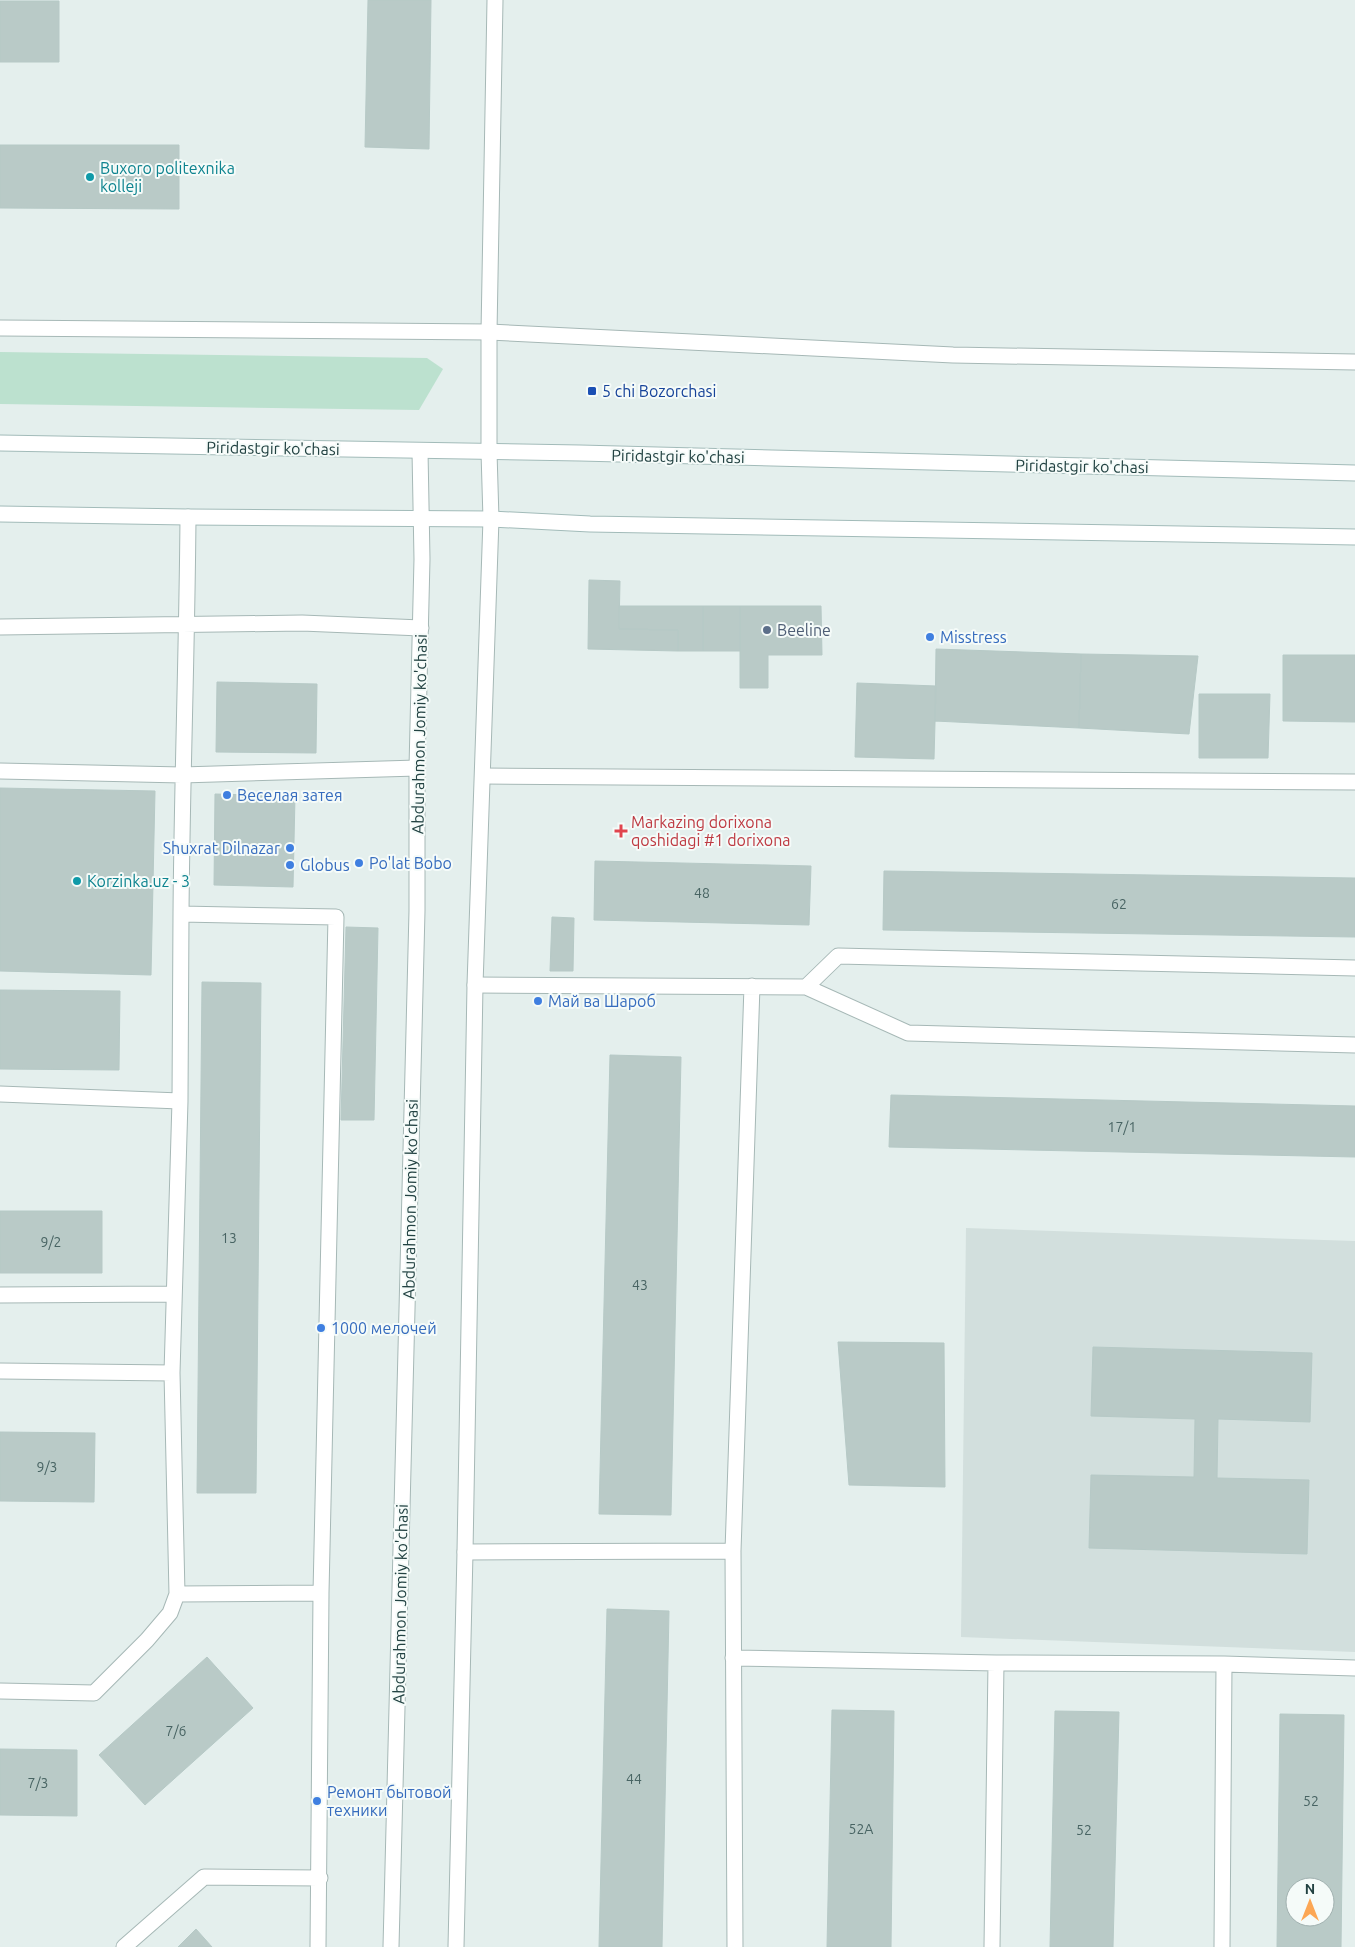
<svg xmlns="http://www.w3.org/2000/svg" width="1355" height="1947" viewBox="0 0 1355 1947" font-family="Ubuntu,sans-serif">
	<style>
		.built { fill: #d2dfdd }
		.green { fill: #bce1cf }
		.building { fill: #b9cac7; stroke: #b6c9c6; fill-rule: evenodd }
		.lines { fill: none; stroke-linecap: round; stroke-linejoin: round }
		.service-casing { stroke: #a6b8b6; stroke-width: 17 }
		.minor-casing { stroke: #a6b8b6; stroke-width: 17 }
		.tertiary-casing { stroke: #a6b8b6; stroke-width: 17 }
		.secondary-casing { stroke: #a2bbb9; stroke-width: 17 }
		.service { stroke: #fff; stroke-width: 15 }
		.minor { stroke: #fff; stroke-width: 15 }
		.tertiary { stroke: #fff; stroke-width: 15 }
		.secondary { stroke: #fff; stroke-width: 15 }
		.culture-dot { fill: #0f9aa8; stroke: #f5fbf9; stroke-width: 2 }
		.transit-dot { fill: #1a4fb4; stroke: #f5fbf9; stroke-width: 2 }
		.service-dot { fill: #5c6f8a; stroke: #f5fbf9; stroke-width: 2 }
		.shop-dot { fill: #3f7fe0; stroke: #f5fbf9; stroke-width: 2 }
		.health-dot { fill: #e0444e; stroke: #f5fbf9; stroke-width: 2 }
		.labels { text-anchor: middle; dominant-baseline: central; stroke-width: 4; stroke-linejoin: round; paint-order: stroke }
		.number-label { font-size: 14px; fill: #486463 }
		.culture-label { font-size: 16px; fill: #0d838f; stroke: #f5fbf9; text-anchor: start }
		.transit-label { font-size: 16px; fill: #164399; stroke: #f5fbf9; text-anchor: start }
		.street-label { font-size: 16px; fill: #224242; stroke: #f5fbf9 }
		.service-label { font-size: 16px; fill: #4e5e75; stroke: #f5fbf9; text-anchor: start }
		.shop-label { font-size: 16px; fill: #366cbe; stroke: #f5fbf9; text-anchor: start }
		.health-label { font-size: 16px; fill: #be3a42; stroke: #f5fbf9; text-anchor: start }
	</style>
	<rect width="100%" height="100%" fill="#e4efed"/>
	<!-- built -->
	<path class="built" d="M966,1228L1355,1241V1652L961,1637Z"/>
	<!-- green -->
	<path class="green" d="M0,352L427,358L443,369L419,410L0,404Z"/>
	<!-- building -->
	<path class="building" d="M368,0H431L429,149L365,147Z
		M0,1H59V62H0Z
		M0,145H179V209L0,208Z
		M589,580L620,581L619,629L678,630V651L588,649Z
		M619,606H703V651H678V630L619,629Z
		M703,606H740V651H703Z
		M740,606H821L822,655H768V688H740Z
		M936,649L1081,654L1079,728L935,721Z
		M1081,654L1198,656L1189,734L1079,728Z
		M1283,655H1355V722L1283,721Z
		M217,682L317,684L316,753L216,752Z
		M857,683L936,686L934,759L855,757Z
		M1199,694H1270L1268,758H1199Z
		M0,788L155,791L151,975L0,971Z
		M215,794L295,796L293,887L214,885Z
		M595,861L811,866L809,925L594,920Z
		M884,871L1355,878V937L883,930Z
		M552,917L574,918L573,971H550Z
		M346,927L378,928L374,1120H341Z
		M202,982L261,983L256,1493H197Z
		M0,990L120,991L119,1070L0,1069Z
		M610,1055L681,1057L671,1515L599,1514Z
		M891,1095L1355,1106V1157L889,1147Z
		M0,1211H102V1273H0Z
		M838,1342L944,1343L945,1487L849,1485Z
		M1093,1347L1312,1353L1310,1422L1218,1419L1217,1478L1309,1480L1307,1554L1089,1548L1091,1475L1194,1477L1195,1419L1091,1416Z
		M0,1432L95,1433L94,1502L0,1501Z
		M607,1609L669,1611L662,1947H599Z
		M207,1657L253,1708L145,1805L99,1755Z
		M832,1710L894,1711L891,1947H827Z
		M1055,1711L1119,1712L1113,1947H1050Z
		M1280,1714L1344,1715L1341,1947H1277ZM1295,1887H1325V1917H1295Z
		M0,1749L77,1750V1816L0,1815Z
		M196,1929L212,1947H178Z"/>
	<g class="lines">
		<defs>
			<path id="service" d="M0,328L489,332L953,355L1355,362
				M0,627L302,623L421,628
				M0,771L182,775L417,768
				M483,776L1355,782
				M181,914C182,782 187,650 188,517
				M475,985L806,987L838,956L1355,968
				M806,987L908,1033L1355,1045
				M0,1094L180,1101
				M0,1295L174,1294
				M0,1371L172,1373
				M465,1552L733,1551
				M733,1658L996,1663L1224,1664L1355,1668
				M0,1691L94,1693L147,1640L170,1613L177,1594
				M124,1947L204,1877L320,1878
				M318,1947L321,1593L336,917L181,914L180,1101L172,1373L177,1594L321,1593
				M735,1947L733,1551L752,986
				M992,1947L996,1663
				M1222,1947L1224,1664"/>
			<path id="minor" d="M489,452V332L495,0"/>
			<path id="tertiary" d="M391,1947L417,911V768L422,559L420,451
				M456,1947L465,1552L475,985L491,519L489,452"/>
			<path id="secondary" d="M0,443L580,453L1355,473
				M0,514L188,517L491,519L590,524L1355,537"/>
		</defs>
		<!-- service casing -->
		<use href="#service" class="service-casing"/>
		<!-- minor casing -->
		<use href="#minor" class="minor-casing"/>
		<!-- tertiary casing -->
		<use href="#tertiary" class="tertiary-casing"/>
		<!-- secondary casing -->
		<use href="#secondary" class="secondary-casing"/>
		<!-- service -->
		<use href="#service" class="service"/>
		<!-- minor -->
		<use href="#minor" class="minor"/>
		<!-- tertiary -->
		<use href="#tertiary" class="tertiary"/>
		<!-- secondary -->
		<use href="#secondary" class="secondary"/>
	</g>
	<!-- markers -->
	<g class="culture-dot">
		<circle cx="90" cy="177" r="5"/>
		<circle cx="77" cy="881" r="5"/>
	</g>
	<rect class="transit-dot" x="587" y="386" width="10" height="10" rx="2.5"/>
	<circle class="service-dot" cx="767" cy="630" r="5"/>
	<g class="shop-dot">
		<circle cx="930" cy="637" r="5"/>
		<circle cx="227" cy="795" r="5"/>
		<circle cx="290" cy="848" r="5"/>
		<circle cx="359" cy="863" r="5"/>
		<circle cx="290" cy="865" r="5"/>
		<circle cx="538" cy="1001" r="5"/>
		<circle cx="321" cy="1328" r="5"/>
		<circle cx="317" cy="1801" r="5"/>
	</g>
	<path class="health-dot" d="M618.5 823.5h5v5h5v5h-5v5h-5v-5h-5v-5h5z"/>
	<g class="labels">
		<!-- number labels -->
		<g class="number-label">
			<text x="702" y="893">48</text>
			<text x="1119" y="904">62</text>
			<text x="1122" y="1127">17/1</text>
			<text x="229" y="1238">13</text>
			<text x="51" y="1242">9/2</text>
			<text x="640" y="1285">43</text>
			<text x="47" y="1467">9/3</text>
			<text x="176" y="1731">7/6</text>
			<text x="634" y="1779">44</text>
			<text x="38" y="1783">7/3</text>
			<text x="1311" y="1801">52</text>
			<text x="861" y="1829">52A</text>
			<text x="1084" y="1830">52</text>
		</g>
		<!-- culture labels -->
		<g class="culture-label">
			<text x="100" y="168">Buxoro politexnika<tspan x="100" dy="18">kolleji</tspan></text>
			<text x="87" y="881">Korzinka.uz - 3</text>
		</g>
		<!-- transit labels -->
		<g class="transit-label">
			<text x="602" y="391">5 chi Bozorchasi</text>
		</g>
		<!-- street labels -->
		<g class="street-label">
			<text transform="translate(273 448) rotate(1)">Piridastgir ko'chasi</text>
			<text transform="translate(678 456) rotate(1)">Piridastgir ko'chasi</text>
			<text transform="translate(1082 466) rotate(1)">Piridastgir ko'chasi</text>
			<text transform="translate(419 734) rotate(-89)">Abdurahmon Jomiy ko'chasi</text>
			<text transform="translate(410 1199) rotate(-89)">Abdurahmon Jomiy ko'chasi</text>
			<text transform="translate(400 1604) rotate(-89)">Abdurahmon Jomiy ko'chasi</text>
		</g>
		<!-- service labels -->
		<g class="service-label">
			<text x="777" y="630">Beeline</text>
		</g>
		<!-- shop labels -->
		<g class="shop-label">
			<text x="940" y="637">Misstress</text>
			<text x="237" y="795">Веселая затея</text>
			<text x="280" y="848" text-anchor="end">Shuxrat Dilnazar</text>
			<text x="369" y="863">Po'lat Bobo</text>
			<text x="300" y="865">Globus</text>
			<text x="548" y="1001">Май ва Шароб</text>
			<text x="331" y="1328">1000 мелочей</text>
			<text x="327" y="1792">Ремонт бытовой<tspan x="327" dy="18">техники</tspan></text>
		</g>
		<!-- health labels -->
		<g class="health-label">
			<text x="631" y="822">Markazing dorixona<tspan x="631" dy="18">qoshidagi #1 dorixona</tspan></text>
		</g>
	</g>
	<!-- north arrow -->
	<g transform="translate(1310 1902)"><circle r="24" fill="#f5fbf9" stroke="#a1b1b0"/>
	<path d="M0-4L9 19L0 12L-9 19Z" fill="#fca755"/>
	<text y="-8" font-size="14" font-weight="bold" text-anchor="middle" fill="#224242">N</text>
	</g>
</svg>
